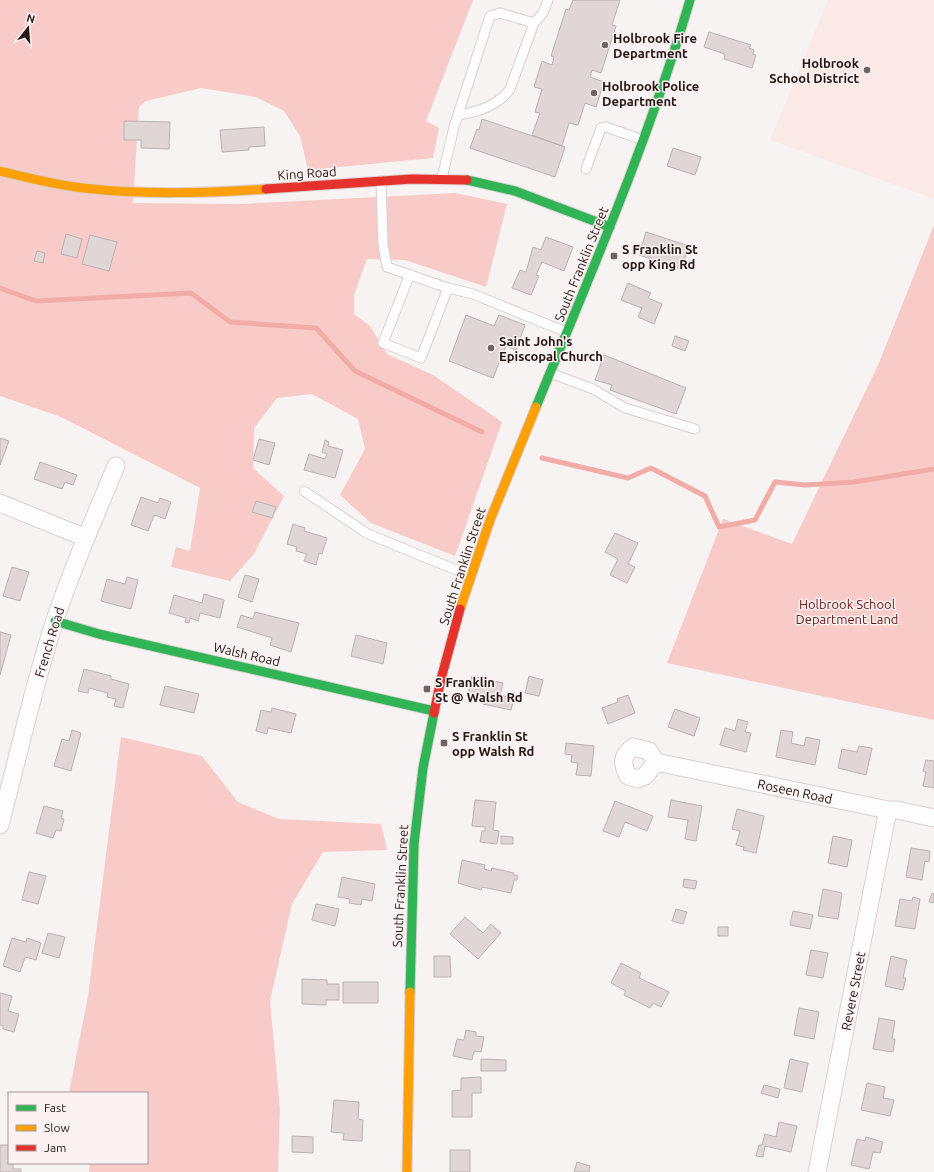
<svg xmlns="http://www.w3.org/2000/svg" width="934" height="1172" viewBox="0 0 934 1172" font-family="Ubuntu,sans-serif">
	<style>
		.built { fill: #fbe9e8 }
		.green { fill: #f9cbc8 }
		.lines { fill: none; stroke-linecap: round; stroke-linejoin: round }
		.stream { stroke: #f2aca8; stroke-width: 5 }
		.building { fill: #dfd6d5; stroke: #bab2b1 }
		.lane-casing { stroke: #dad0cf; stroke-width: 11 }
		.street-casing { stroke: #dad0cf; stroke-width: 19 }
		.fast-casing { stroke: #dad0cf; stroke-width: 11 }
		.slow-casing { stroke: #dad0cf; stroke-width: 11 }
		.jam-casing { stroke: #dad0cf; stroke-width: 11 }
		.lane { stroke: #fefdfd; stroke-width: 9 }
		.street { stroke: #fefdfd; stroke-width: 17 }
		.fast { stroke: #30b455; stroke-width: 9 }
		.slow { stroke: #ff9f0a; stroke-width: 9 }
		.jam { stroke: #e5322d; stroke-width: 9 }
		.poi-dot { fill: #6e6463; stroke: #faf2f1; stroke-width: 1.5 }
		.labels { text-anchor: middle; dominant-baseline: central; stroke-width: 3; stroke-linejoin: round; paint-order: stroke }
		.poi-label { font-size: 13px; font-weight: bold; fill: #241715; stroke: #faf2f1; text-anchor: start }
		.street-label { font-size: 13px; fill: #241715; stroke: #faf2f1 }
		.park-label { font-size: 13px; fill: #6a1417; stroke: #faf2f1 }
	</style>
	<rect width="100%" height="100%" fill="#f8f3f3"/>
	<!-- built -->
	<path class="built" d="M828,0H934V199L770,140Z"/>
	<!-- green -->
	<path class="green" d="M0,0H473L426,121L439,128L433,158L308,170L300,136L284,111L256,97L201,88L146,101L139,107L133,203L241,204L455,193L507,204L486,287L405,260L367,259L354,295V314L370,326L387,354L433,375L502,422L455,556L371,523L340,495L365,449L358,419L312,394L277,398L254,428L253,468L284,496L254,554L230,581L171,567L176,547L190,551L200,488L61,417L0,396Z
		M934,225V720L667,663L723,519L792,544L879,363Z
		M121,737L202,756L238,802L279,819L381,824L387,850L323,852L292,904L270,1001L280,1109L278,1172H89L90,1163H147V1093H69L88,996Z"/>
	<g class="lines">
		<!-- stream -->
		<path class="stream" d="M0,288L36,301L191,293L230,322L316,328L355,371L482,432
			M542,458L628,478L651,468L705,496L719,527L755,520L775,482L805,485L854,482L934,469"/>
	</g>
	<!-- building -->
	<path class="building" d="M573,0H620L612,25L616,26L601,73L592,70L590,77L604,82L596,107L585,103L578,125L569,123L562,146L532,135L540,113L535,112L542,89L534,87L542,61L552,65L554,57L551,56L566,9L569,10Z
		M709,32L751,45L749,48L754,50L753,54L756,55L752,68L724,59L725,54L704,47Z
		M482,119L565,147L555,177L470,148L477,129L479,130Z
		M124,121L170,122L169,149L141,148V140H124Z
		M264,127L265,146L249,147V150L222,152L220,130Z
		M673,148L701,157L695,175L667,166Z
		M646,232L689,246L681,269L639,255Z
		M66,234L82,239L77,258L61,254Z
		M90,235L117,242L109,271L82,264Z
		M546,237L573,247L564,271L542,262L536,275L539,276L531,295L512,288L520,270L526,272L533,247L541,250Z
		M37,251L45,253L43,263L34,261Z
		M628,283L651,293L648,298L662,304L654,324L638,317L642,308L621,300Z
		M466,315L494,326L499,315L525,325L516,350L506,346L493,378L449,361Z
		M675,336L689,341L685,351L672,346Z
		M604,355L686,388L676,414L610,390L612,385L595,380Z
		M0,438L9,441L0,465Z
		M259,439L275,443L269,465L253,460Z
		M325,440L329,442L328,446L343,450L335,478L304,470L309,454L325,459L327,454L322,452Z
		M40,462L77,475L73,485L65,482L62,489L34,479Z
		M141,497L158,503L160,498L171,502L165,519L154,515L148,531L131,525Z
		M256,501L276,507L272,518L252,512Z
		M293,524L305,528L304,531L327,538L322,554L319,553L316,565L304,561L307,554L296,551L297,547L287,544Z
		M615,533L638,543L628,564L635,567L627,583L610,575L618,559L605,552Z
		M12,567L29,572L20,601L3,596Z
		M245,575L259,579L252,602L238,597Z
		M127,577L138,580L131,609L101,601L107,579L125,584Z
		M204,594L224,600L220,618L200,613L198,621L190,618L189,623L185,622L186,618L169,613L174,595L202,603Z
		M255,612L299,623L291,652L270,645L272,638L237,627L241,615L253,619Z
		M0,632L11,635L0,675Z
		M356,635L387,643L383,664L351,656Z
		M84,669L111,676V679L129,684L123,708L114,706L116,699L107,697L108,693L89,688L88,693L78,691Z
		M472,676L503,683L500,695L514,698L511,710L483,704L485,698L468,694Z
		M529,676L543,680L539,696L525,693Z
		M165,686L199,694L194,713L160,705Z
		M628,695L635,713L608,724L602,708L618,702L617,699Z
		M272,708L296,714L291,733L268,728L267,734L256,731L261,710L271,712Z
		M675,709L700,718L694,736L668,727Z
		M738,719L748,722L745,732L751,733L746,752L720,745L725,728L735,731Z
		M72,730L81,733L71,771L54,766L62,739L69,741Z
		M781,730L793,732L791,743L804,746L806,737L820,740L815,765L776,757Z
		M566,743L594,746L591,776L576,775L578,763L571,762L572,755L565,754Z
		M859,746L872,748L866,775L838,768L842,749L857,752Z
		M926,760L934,761V788L923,786L926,772L923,771Z
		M475,800L496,802L493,830L499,831L497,844L480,842L482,831H485V827L472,826Z
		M671,800L702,806L696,841L685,839L688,820L668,817Z
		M615,801L653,816L647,831L625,822L619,837L603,831Z
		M44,806L63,811L61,818L64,819L61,831L56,830L53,838L36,833Z
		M737,809L764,816L756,853L743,850L744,847L736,845L740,831L732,829Z
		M501,836L513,837V844H501Z
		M833,836L852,840L847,867L828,863Z
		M911,848L930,851L929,862L925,861L922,880L906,877Z
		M462,860L485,865L484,869L491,871L492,868L514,873L513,875L518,876L517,880H514L511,893L482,887L481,890L458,883Z
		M29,872L46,876L38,904L22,900Z
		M342,877L375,884L372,901L362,899L361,905L349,903L350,899L338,897Z
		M684,879L697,881L695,889L683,887Z
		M823,889L842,893L838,919L818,916Z
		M932,893L934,894V903L929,902Z
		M913,897L920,899L915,929L895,926L900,899L912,901Z
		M316,904L339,909L335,926L312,920Z
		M676,909L687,912L683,924L672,921Z
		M793,911L813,915L810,929L790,925Z
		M465,917L483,933L491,924L501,933L478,959L450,934Z
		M718,927H728V936H718Z
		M48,933L65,937L59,958L42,953Z
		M12,938L26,942L27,938L41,943L36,960L25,957L20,972L3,966Z
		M811,950L828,953L823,978L806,975Z
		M434,956H450L451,977H434Z
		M891,956L907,960L903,978H906L903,990L885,986Z
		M621,963L641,973L639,978L669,992L661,1007L653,1003L650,1008L624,995L626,991L611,983Z
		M302,979L327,980V984H339V1000H326V1005L302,1004Z
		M343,982H378V1003H343Z
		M0,993L12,996L8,1011L19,1014L14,1032L3,1029V1026L0,1025Z
		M799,1008L819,1012L814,1039L794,1035Z
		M879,1018L895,1021L892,1039H895L893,1052L873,1049Z
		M466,1030L476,1032V1036L484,1037L481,1052L474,1051L472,1060L453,1056L457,1039L464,1040Z
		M481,1059L506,1060V1071H481Z
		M790,1059L808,1063L802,1092L784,1088Z
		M481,1077V1093H472V1117H452V1091L461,1090V1078Z
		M867,1083L885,1087L883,1098L894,1100L890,1116L861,1110Z
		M764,1085L780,1089L778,1098L761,1093Z
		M334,1100L359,1102L358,1119L363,1120L362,1141L343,1140L344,1133L331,1132Z
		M779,1122L797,1126L791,1152L765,1146L763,1157L756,1156L759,1145H762L765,1134L776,1137Z
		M292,1136L313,1137V1153L292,1152Z
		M866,1137L883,1142L880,1153L873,1152L869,1169L851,1165L857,1139L865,1141Z
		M0,1145H9V1163H13V1169H21V1172H0Z
		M450,1150H470V1172H450Z
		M577,1162L590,1166L589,1172H574Z"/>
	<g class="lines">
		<defs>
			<path id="lane" d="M458,115C478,112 498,106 510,89L534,23L543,13L548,0
				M586,169L601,128L606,127L643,140
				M442,178L454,127L490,16L500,13L534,23
				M381,181L383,244L387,267L448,288L473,294L566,332
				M410,274L383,343L421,358L448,288
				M550,373L593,389L625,408L695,429
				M304,491L368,534L471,576"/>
			<path id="street" d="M0,503L86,538
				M656,762L645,776L638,779L628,776C622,764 621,756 633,747L649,751L656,762L888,810H897L934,818
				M0,825C18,757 33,687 55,620C72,568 95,517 116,466
				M817,1172L888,810"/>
			<path id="fast" d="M467,180L515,191L610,227
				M536,407C591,273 649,139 690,0
				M55,621L99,634L434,711
				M410,992L414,844L423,768L434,713"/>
			<path id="slow" d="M0,171C28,178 55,185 83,188C144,195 205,193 266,189
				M460,609L490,520L536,407
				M407,1172L410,992"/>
			<path id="jam" d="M266,189L412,179L467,180
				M434,713L441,679L460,609"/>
		</defs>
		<!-- lane casing -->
		<use href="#lane" class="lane-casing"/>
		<!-- street casing -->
		<use href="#street" class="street-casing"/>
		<!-- fast casing -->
		<use href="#fast" class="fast-casing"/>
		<!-- slow casing -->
		<use href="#slow" class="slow-casing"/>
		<!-- jam casing -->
		<use href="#jam" class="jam-casing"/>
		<!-- lane -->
		<use href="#lane" class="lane"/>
		<!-- street -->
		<use href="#street" class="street"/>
		<!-- fast -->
		<use href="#fast" class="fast"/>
		<!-- slow -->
		<use href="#slow" class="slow"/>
		<!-- jam -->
		<use href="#jam" class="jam"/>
	</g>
	<!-- markers -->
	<g class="poi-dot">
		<circle cx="605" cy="45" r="4"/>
		<circle cx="867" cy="70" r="4"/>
		<circle cx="594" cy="93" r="4"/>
		<rect x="610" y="252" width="8" height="8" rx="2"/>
		<circle cx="491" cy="348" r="4"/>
		<rect x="423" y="685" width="8" height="8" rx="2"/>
		<rect x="440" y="739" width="8" height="8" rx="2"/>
	</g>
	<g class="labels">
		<!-- poi labels -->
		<g class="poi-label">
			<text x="613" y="38">Holbrook Fire<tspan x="613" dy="15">Department</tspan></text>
			<text x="859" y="63" text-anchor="end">Holbrook<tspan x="859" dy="15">School District</tspan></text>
			<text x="602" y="86">Holbrook Police<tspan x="602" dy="15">Department</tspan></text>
			<text x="622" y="249">S Franklin St<tspan x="622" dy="15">opp King Rd</tspan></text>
			<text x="499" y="341">Saint John's<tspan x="499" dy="15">Episcopal Church</tspan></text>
			<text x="435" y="682">S Franklin<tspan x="435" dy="15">St @ Walsh Rd</tspan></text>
			<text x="452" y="736">S Franklin St<tspan x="452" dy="15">opp Walsh Rd</tspan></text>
		</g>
		<!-- street labels -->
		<g class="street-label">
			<text transform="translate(307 173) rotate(-4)">King Road</text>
			<text transform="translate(581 264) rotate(-68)">South Franklin Street</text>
			<text transform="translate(462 566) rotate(-72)">South Franklin Street</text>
			<text transform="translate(49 642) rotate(-73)">French Road</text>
			<text transform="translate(247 654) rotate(13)">Walsh Road</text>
			<text transform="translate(795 791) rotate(12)">Roseen Road</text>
			<text transform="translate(400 886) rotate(-87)">South Franklin Street</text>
			<text transform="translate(853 991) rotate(-79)">Revere Street</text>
		</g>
		<!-- park labels -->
		<g class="park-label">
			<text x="847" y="604">Holbrook School<tspan x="847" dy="15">Department Land</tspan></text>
		</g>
	</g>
	<!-- legend -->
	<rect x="8" y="1092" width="140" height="72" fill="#faf2f1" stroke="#a49a99"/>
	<rect x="16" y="1105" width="20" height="6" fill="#30b455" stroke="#a49a99"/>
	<text x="44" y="1112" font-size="12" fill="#241715">Fast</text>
	<rect x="16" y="1125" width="20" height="6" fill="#ff9f0a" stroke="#a49a99"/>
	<text x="44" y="1132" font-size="12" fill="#241715">Slow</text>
	<rect x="16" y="1145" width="20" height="6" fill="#e5322d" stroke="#a49a99"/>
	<text x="44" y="1152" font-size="12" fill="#241715">Jam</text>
	<!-- north arrow -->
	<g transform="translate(28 28) rotate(17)" stroke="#faf2f1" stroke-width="3" paint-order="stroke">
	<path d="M0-3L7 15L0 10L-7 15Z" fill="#241715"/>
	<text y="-6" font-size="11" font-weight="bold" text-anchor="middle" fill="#241715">N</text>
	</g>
</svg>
